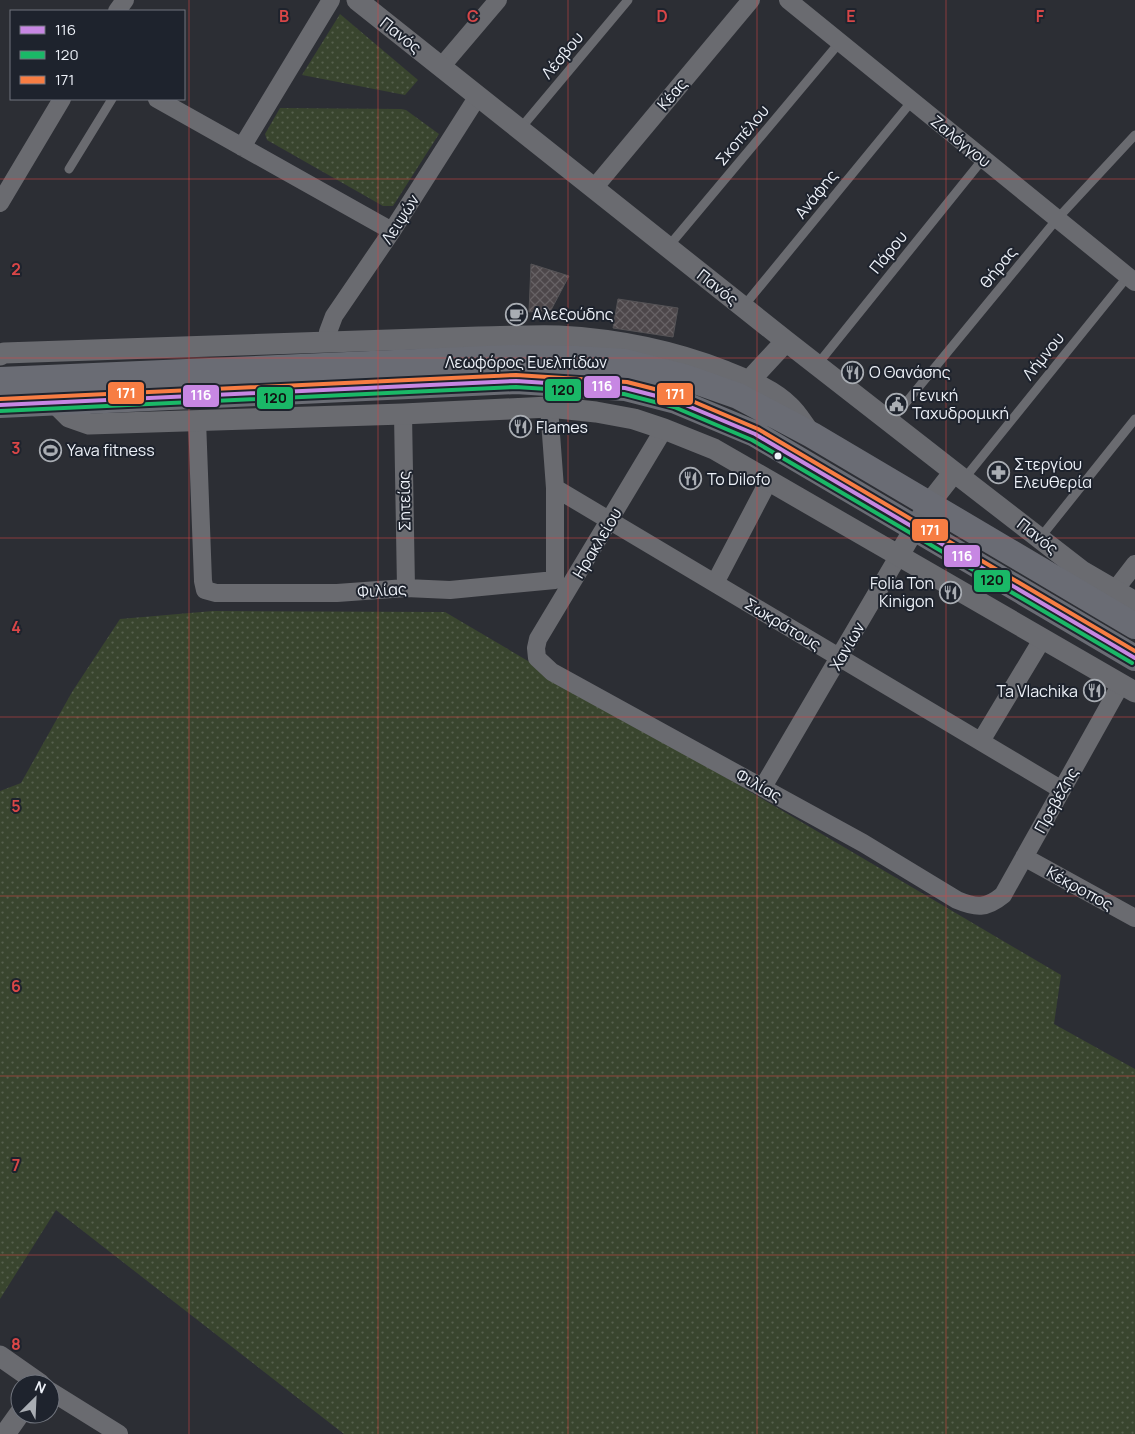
<svg xmlns="http://www.w3.org/2000/svg" width="1135" height="1434" viewBox="0 0 1135 1434" font-family="Manrope,sans-serif">
	<style>
		.grass { fill: url(#grass-dots) }
		.building { fill: url(#building-cross-hatch); stroke: #555356 }
		.lines { fill: none; stroke-linecap: round; stroke-linejoin: round }
		.service { stroke: #6a6b70; stroke-width: 9 }
		.minor { stroke: #6a6b70; stroke-width: 18 }
		.tertiary { stroke: #6a6b70; stroke-width: 21 }
		.primary { stroke: #6a6c74; stroke-width: 26 }
		.bus-1-casing { stroke: #1e232d; stroke-width: 8 }
		.bus-2-casing { stroke: #1e232d; stroke-width: 8 }
		.bus-3-casing { stroke: #1e232d; stroke-width: 8 }
		.bus-1 { stroke: #c787e3; stroke-width: 4 }
		.bus-2 { stroke: #1ab867; stroke-width: 4 }
		.bus-3 { stroke: #f77d43; stroke-width: 4 }
		.grid { fill: none; stroke: #d94647; stroke-width: 1; stroke-opacity: 0.55 }
		.bus-dot { fill: #edf1f8; stroke: #1e232d; stroke-width: 2 }
		.labels { text-anchor: middle; dominant-baseline: central; stroke-width: 4; stroke-linejoin: round; paint-order: stroke }
		.street-label { font-size: 16px; fill: #edf1f8; stroke: #1e232d }
		.poi-label { font-size: 16px; fill: #edf1f8; stroke: #1e232d; text-anchor: start }
		.grid-label { font-size: 16px; text-anchor: middle; font-weight: bold; fill: #d94647; stroke: #1e232d; stroke-width: 4; stroke-linejoin: round; paint-order: stroke }
		.line-badge { stroke: #1e232d; stroke-width: 2 }
		.badge-label { font-size: 14px; text-anchor: middle; font-weight: bold; fill: #fff }
		.pale-badge-label { font-size: 14px; text-anchor: middle; font-weight: bold; fill: #111 }
	</style>
	<defs>
		<pattern id="grass-dots" width="8" height="8" patternUnits="userSpaceOnUse" patternTransform="scale(1.25)"><rect width="8" height="8" fill="#39452e"/><path d="M2 2h.1M6 6h.1" fill="none" stroke="#56604d" stroke-width="1.8" stroke-linecap="round"/></pattern>
		<pattern id="building-cross-hatch" width="8" height="8" patternUnits="userSpaceOnUse" patternTransform="scale(1.25)"><rect width="8" height="8" fill="#4d474a"/><path d="M0 0l8 8M0 8l8-8" fill="none" stroke="#676265"/></pattern>
	</defs>
	<rect width="100%" height="100%" fill="#2c2e34"/>
	<!-- grass -->
	<path class="grass" d="M340,14L418,80L405,95L302,75Z
		M280,108L401,109L406,110L439,134L393,206H383L267,140L265,134Z
		M213,611L445,612L1061,975L1054,1024L1135,1069V1434H344L56,1210L0,1299V791L21,783L72,692L120,619Z"/>
	<!-- building -->
	<path class="building" d="M531,264L569,276L551,310L529,312Z
		M618,299L678,308L673,337L613,328Z"/>
	<g class="lines">
		<!-- service -->
		<path class="service" d="M520,129L628,0
			M69,169L112,99
			M668,247L840,42
			M743,307L912,101
			M817,365L983,159
			M890,422L1057,219L1135,135
			M964,479L1128,276
			M1040,538L1135,419"/>
		<!-- minor -->
		<path class="minor" d="M788,0L1135,282
			M117,11L125,0
			M441,67L498,0
			M157,99L392,231
			M242,147L331,0
			M594,188L751,0
			M0,203L62,99
			M326,343L328,332L334,316L392,231L478,96
			M403,414L406,588
			M197,420L203,581L205,590L216,593H337L406,588L450,590L555,580V488L549,407
			M664,429L538,639L536,648L537,658L552,672L863,843L957,900C976,908 986,909 1003,895L1121,684
			M555,488L1062,790
			M715,583L769,480
			M1115,590L1135,564
			M981,741L1043,638
			M763,787L899,555
			M1024,857L1135,918
			M50,1391L119,1434"/>
		<!-- tertiary -->
		<path class="tertiary" d="M357,0L786,341L954,472L1082,571L1135,602
			M0,355L4,353L479,337C505,337 532,335 559,336C616,339 671,350 725,371C747,380 772,389 789,406C797,413 803,424 810,433
			M749,381L786,341
			M55,403L69,417L89,424L403,414L549,407L596,412L634,419L664,429L714,449L1135,692
			M899,555L929,504L954,472
			M0,1356L40,1384
			M5,1434L20,1413"/>
		<!-- primary -->
		<path class="primary" d="M0,380L513,358L576,359L625,362L684,377L738,396L812,435L1135,626
			M0,405L516,381L625,388L676,401L755,434L1135,658"/>
		<defs>
			<path id="bus-1" d="M0,405L516,381L625,388L676,401L755,434L1135,658"/>
			<path id="bus-2" d="M0,411L516,387L624,394L674,407L752,440L1132,663"/>
			<path id="bus-3" d="M0,399L516,375L627,382L678,395L758,429L1135,651"/>
		</defs>
		<!-- bus-1 casing -->
		<use href="#bus-1" class="bus-1-casing"/>
		<!-- bus-2 casing -->
		<use href="#bus-2" class="bus-2-casing"/>
		<!-- bus-3 casing -->
		<use href="#bus-3" class="bus-3-casing"/>
		<!-- bus-1 -->
		<use href="#bus-1" class="bus-1"/>
		<!-- bus-2 -->
		<use href="#bus-2" class="bus-2"/>
		<!-- bus-3 -->
		<use href="#bus-3" class="bus-3"/>
	</g>
	<!-- grid -->
	<path class="grid" d="M189,0V1434M378,0V1434M568,0V1434M757,0V1434M946,0V1434M0,179H1135M0,358H1135M0,538H1135M0,717H1135M0,896H1135M0,1076H1135M0,1255H1135"/>
	<!-- icons -->
	<defs>
		<symbol id="cafe-ring" viewBox="-11 -11 22 22"><circle r="9.5" fill="#1e232d" stroke="#a9adb3" stroke-width="1.5"/><path d="M-5.5-4.5H6V0H3Q3 3.5 0 3.5H-2.5Q-5.5 3.5-5.5 0ZM3-3.2v2h1.7v-2ZM-6 4.5H4V6H-6Z" fill="#a9adb3"/></symbol>
		<symbol id="restaurant-ring" viewBox="-11 -11 22 22"><circle r="9.5" fill="#1e232d" stroke="#a9adb3" stroke-width="1.5"/><path d="M-5-6h1v4h1v-4h1v4h1v-4h1v5L-1.5 .5V6h-2V.5L-5-1ZM5-6V6H3V1.5H1.5Q1.5-4 5-6Z" fill="#a9adb3"/></symbol>
		<symbol id="civic-ring" viewBox="-11 -11 22 22"><circle r="9.5" fill="#1e232d" stroke="#a9adb3" stroke-width="1.5"/><path d="M-.6-6.5H3V-4.5H.6V-3L4-1V1h2V6H-6V1h2V-1L-.6-3ZM-1.2 2.5V6h2.4V2.5Z" fill="#a9adb3"/></symbol>
		<symbol id="stadium-ring" viewBox="-11 -11 22 22"><circle r="9.5" fill="#1e232d" stroke="#a9adb3" stroke-width="1.5"/><path d="M0-5a6.5 5 0 1 0 0 10a6.5 5 0 1 0 0-10ZM-3.5-1.8h7v3.6h-7Z" fill="#a9adb3"/></symbol>
		<symbol id="pharmacy-ring" viewBox="-11 -11 22 22"><circle r="9.5" fill="#1e232d" stroke="#a9adb3" stroke-width="1.5"/><path d="M-2-6h4v4h4v4h-4v4h-4v-4h-4v-4h4Z" fill="#a9adb3"/></symbol>
	</defs>
	<g fill-rule="evenodd">
		<use href="#cafe-ring" x="504" y="302" width="25" height="25"/>
		<use href="#restaurant-ring" x="840" y="360" width="25" height="25"/>
		<use href="#civic-ring" x="884" y="392" width="25" height="25"/>
		<use href="#restaurant-ring" x="508" y="414" width="25" height="25"/>
		<use href="#stadium-ring" x="38" y="438" width="25" height="25"/>
		<use href="#pharmacy-ring" x="986" y="460" width="25" height="25"/>
		<use href="#restaurant-ring" x="678" y="466" width="25" height="25"/>
		<use href="#restaurant-ring" x="938" y="580" width="25" height="25"/>
		<use href="#restaurant-ring" x="1082" y="678" width="25" height="25"/>
	</g>
	<!-- markers -->
	<circle class="bus-dot" cx="778" cy="456" r="4.5"/>
	<g class="labels">
		<!-- street labels -->
		<g class="street-label">
			<text transform="translate(401 35) rotate(38)">Πανός</text>
			<text transform="translate(562 55) rotate(-50)">Λέσβου</text>
			<text transform="translate(672 94) rotate(-50)">Κέας</text>
			<text transform="translate(742 135) rotate(-50)">Σκοπέλου</text>
			<text transform="translate(961 141) rotate(39)">Ζαλόγγου</text>
			<text transform="translate(816 194) rotate(-51)">Ανάφης</text>
			<text transform="translate(400 219) rotate(-57)">Λειψών</text>
			<text transform="translate(888 252) rotate(-51)">Πάρου</text>
			<text transform="translate(998 267) rotate(-51)">θήρας</text>
			<text transform="translate(718 287) rotate(38)">Πανός</text>
			<text transform="translate(1043 356) rotate(-51)">Λήμνου</text>
			<text x="526" y="362">Λεωφόρος Ευελπίδων</text>
			<text transform="translate(404 501) rotate(-91)">Σητείας</text>
			<text transform="translate(1038 536) rotate(38)">Πανός</text>
			<text transform="translate(597 543) rotate(-59)">Ηρακλείου</text>
			<text transform="translate(382 590) rotate(-4)">Φιλίας</text>
			<text transform="translate(783 624) rotate(31)">Σωκράτους</text>
			<text transform="translate(847 646) rotate(-60)">Χανίων</text>
			<text transform="translate(759 785) rotate(29)">Φιλίας</text>
			<text transform="translate(1056 800) rotate(-61)">Πρεβέζης</text>
			<text transform="translate(1080 888) rotate(29)">Κέκροπος</text>
		</g>
		<!-- poi labels -->
		<g class="poi-label">
			<text x="532" y="314">Αλεξούδης</text>
			<text x="869" y="372">O Θανάσης</text>
			<text x="912" y="395">Γενική<tspan x="912" dy="18">Ταχυδρομική</tspan></text>
			<text x="536" y="427">Flames</text>
			<text x="67" y="450">Yava fitness</text>
			<text x="1014" y="464">Στεργίου<tspan x="1014" dy="18">Ελευθερία</tspan></text>
			<text x="707" y="479">To Dilofo</text>
			<text x="934" y="583" text-anchor="end">Folia Ton<tspan x="934" dy="18">Kinigon</tspan></text>
			<text x="1078" y="691" text-anchor="end">Ta Vlachika</text>
		</g>
	</g>
	<g class="grid-label">
		<text x="284" y="22">B</text>
		<text x="473" y="22">C</text>
		<text x="662" y="22">D</text>
		<text x="851" y="22">E</text>
		<text x="1040" y="22">F</text>
		<text x="16" y="275">2</text>
		<text x="16" y="454">3</text>
		<text x="16" y="633">4</text>
		<text x="16" y="812">5</text>
		<text x="16" y="992">6</text>
		<text x="16" y="1171">7</text>
		<text x="16" y="1350">8</text>
	</g>
	<g class="line-badge">
		<rect x="583" y="375" width="38" height="24" rx="5" fill="#c787e3"/>
		<rect x="544" y="378" width="38" height="24" rx="5" fill="#1ab867"/>
		<rect x="107" y="381" width="38" height="24" rx="5" fill="#f77d43"/>
		<rect x="656" y="382" width="38" height="24" rx="5" fill="#f77d43"/>
		<rect x="182" y="384" width="38" height="24" rx="5" fill="#c787e3"/>
		<rect x="256" y="386" width="38" height="24" rx="5" fill="#1ab867"/>
		<rect x="911" y="518" width="38" height="24" rx="5" fill="#f77d43"/>
		<rect x="943" y="544" width="38" height="24" rx="5" fill="#c787e3"/>
		<rect x="973" y="569" width="38" height="24" rx="5" fill="#1ab867"/>
	</g>
	<g class="badge-label">
		<text x="602" y="391">116</text>
		<text x="126" y="398">171</text>
		<text x="675" y="399">171</text>
		<text x="201" y="400">116</text>
		<text x="930" y="535">171</text>
		<text x="962" y="561">116</text>
	</g>
	<g class="pale-badge-label">
		<text x="563" y="395">120</text>
		<text x="275" y="403">120</text>
		<text x="992" y="585">120</text>
	</g>
	<!-- legend -->
	<rect x="10" y="10" width="175" height="90" fill="#1e232d" stroke="#71757e"/>
	<rect x="20" y="26" width="25" height="8" fill="#c787e3" stroke="#71757e"/>
	<text x="55" y="35" font-size="15" fill="#edf1f8">116</text>
	<rect x="20" y="51" width="25" height="8" fill="#1ab867" stroke="#71757e"/>
	<text x="55" y="60" font-size="15" fill="#edf1f8">120</text>
	<rect x="20" y="76" width="25" height="8" fill="#f77d43" stroke="#71757e"/>
	<text x="55" y="85" font-size="15" fill="#edf1f8">171</text>
	<!-- north arrow -->
	<g transform="translate(35 1399) rotate(24)"><circle r="24" fill="#1e232d" stroke="#71757e"/>
	<path d="M0-4L9 19L0 12L-9 19Z" fill="#a9adb3"/>
	<text y="-8" font-size="14" font-weight="bold" text-anchor="middle" fill="#edf1f8">N</text>
	</g>
</svg>
